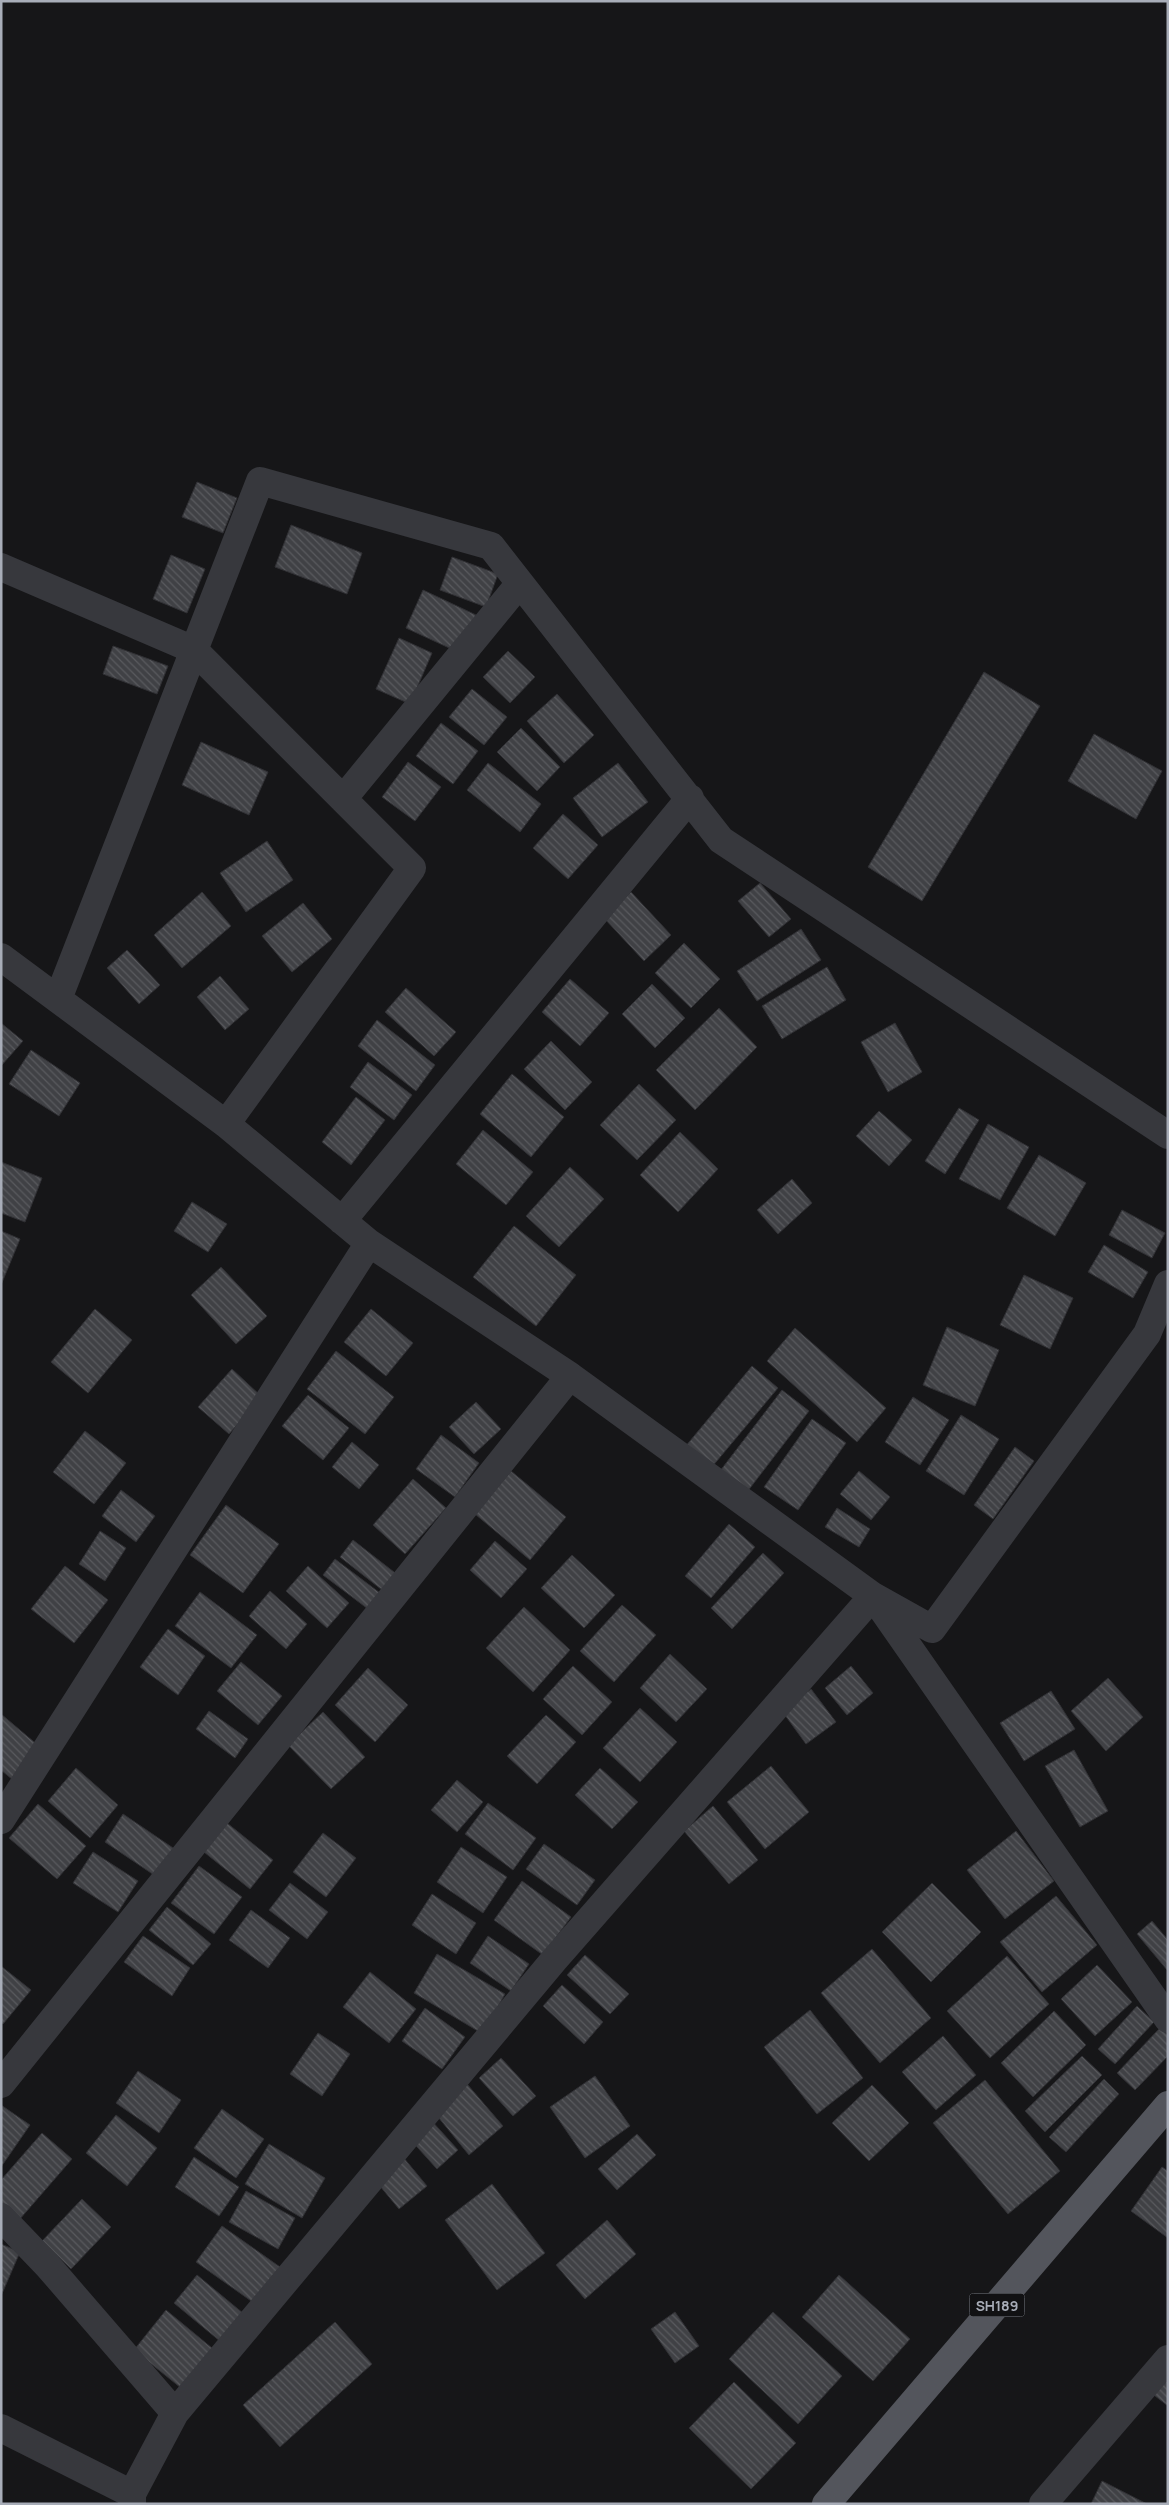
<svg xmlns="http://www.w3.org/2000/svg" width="1169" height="2505" viewBox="0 0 1169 2505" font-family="Manrope,sans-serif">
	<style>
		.building { fill: url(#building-back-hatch); stroke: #303034 }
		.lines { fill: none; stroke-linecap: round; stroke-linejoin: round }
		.street { stroke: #37383d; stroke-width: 28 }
		.primary { stroke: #53555c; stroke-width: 28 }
		.labels { text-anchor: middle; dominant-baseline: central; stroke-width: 4; stroke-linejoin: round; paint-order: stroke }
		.shield { fill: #111113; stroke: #7b7e86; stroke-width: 1 }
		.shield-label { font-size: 14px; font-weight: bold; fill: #a8adb8 }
	</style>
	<defs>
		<pattern id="building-back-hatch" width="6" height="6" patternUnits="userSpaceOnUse" patternTransform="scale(1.25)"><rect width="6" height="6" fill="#404145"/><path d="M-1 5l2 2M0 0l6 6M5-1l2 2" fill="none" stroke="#595a5e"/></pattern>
	</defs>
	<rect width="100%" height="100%" fill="#161618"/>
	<!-- building -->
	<path class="building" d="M197,482L237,498L223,533L182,517Z
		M291,525L362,553L347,594L275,567Z
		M171,555L205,569L187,613L153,599Z
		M452,557L498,574L486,607L440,590Z
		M423,590L476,615L458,652L406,628Z
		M399,638L432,653L410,704L376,689Z
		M113,646L168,666L157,694L103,674Z
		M508,651L535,677L510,703L483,677Z
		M984,672L1040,706L922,901L868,867Z
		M472,689L507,717L484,745L449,717Z
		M557,694L594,735L564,763L527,721Z
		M441,723L478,751L453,784L416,756Z
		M521,728L560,767L537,791L497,752Z
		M1094,734L1162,771L1136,819L1068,781Z
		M201,742L268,772L249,815L182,785Z
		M408,762L441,787L415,821L382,797Z
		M488,763L541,804L520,832L467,790Z
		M618,763L648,802L602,837L573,798Z
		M563,814L598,845L568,879L533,848Z
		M267,841L293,880L246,912L220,873Z
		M760,883L791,919L769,937L738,901Z
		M202,892L231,926L182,968L154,935Z
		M631,892L671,935L644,961L604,918Z
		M303,903L332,939L292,972L262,936Z
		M801,929L821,960L757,1001L737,971Z
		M684,943L720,979L691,1008L655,973Z
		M127,950L160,985L139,1004L107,968Z
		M827,967L846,1000L782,1039L762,1006Z
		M220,976L249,1009L225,1030L197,997Z
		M570,979L609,1013L580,1046L542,1012Z
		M652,984L685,1018L655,1048L622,1014Z
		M406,988L456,1032L434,1056L385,1012Z
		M719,1008L757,1047L695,1110L656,1070Z
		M377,1020L435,1065L416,1091L358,1046Z
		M1,1023L23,1041L1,1066Z
		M895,1023L922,1072L888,1092L861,1042Z
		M551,1041L592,1082L565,1110L524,1069Z
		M31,1050L80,1083L59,1116L9,1084Z
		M368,1062L412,1095L394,1120L350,1087Z
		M512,1074L564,1117L531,1157L480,1114Z
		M639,1084L676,1120L637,1160L600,1125Z
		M356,1097L385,1120L351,1165L322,1142Z
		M959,1108L979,1120L945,1174L925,1161Z
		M879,1111L912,1140L889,1166L856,1136Z
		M988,1124L1029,1147L1000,1200L959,1179Z
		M483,1130L533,1172L506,1205L456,1164Z
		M680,1132L718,1169L678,1212L640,1175Z
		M1039,1155L1086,1183L1055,1236L1007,1208Z
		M1,1162L42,1178L25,1222L1,1213Z
		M570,1167L604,1199L559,1247L526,1216Z
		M792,1179L812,1203L778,1234L757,1210Z
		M192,1202L227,1224L208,1252L174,1231Z
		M1122,1210L1165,1233L1152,1258L1109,1235Z
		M514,1226L576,1275L536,1326L473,1277Z
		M1,1231L20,1239L1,1285Z
		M1104,1245L1148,1272L1133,1298L1088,1272Z
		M221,1267L267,1316L236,1344L191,1295Z
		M1024,1275L1073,1298L1050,1349L1000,1325Z
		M95,1309L132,1340L88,1393L51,1362Z
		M371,1309L413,1343L386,1376L344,1342Z
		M947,1327L999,1350L975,1406L923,1385Z
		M795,1328L886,1408L857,1442L767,1361Z
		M336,1351L394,1397L365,1434L307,1389Z
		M752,1366L778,1388L711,1468L685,1447Z
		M232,1369L262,1397L229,1434L198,1407Z
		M782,1390L809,1411L747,1492L720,1471Z
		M308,1395L349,1428L323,1460L282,1426Z
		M913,1397L949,1420L920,1465L885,1442Z
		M476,1402L501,1429L474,1454L449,1427Z
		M961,1415L999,1439L964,1495L926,1471Z
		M812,1419L846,1443L798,1510L764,1487Z
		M85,1431L126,1463L94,1504L53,1472Z
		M441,1435L479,1463L455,1497L416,1469Z
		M352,1442L379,1465L359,1489L332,1467Z
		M1015,1447L1034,1461L993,1519L974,1505Z
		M511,1471L566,1517L530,1560L475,1514Z
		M859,1471L890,1497L871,1520L840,1494Z
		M413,1479L446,1508L405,1554L373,1525Z
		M121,1490L155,1516L136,1542L102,1516Z
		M226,1505L279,1544L243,1593L190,1555Z
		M837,1508L870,1529L859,1547L825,1527Z
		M729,1524L755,1547L711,1598L685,1576Z
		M100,1531L126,1548L105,1581L79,1564Z
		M353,1540L399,1576L386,1593L340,1557Z
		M495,1541L527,1569L501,1598L470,1570Z
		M763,1553L784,1573L732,1629L711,1608Z
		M572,1555L615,1595L584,1628L541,1588Z
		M335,1559L380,1593L368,1609L323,1575Z
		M65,1566L108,1600L74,1643L31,1609Z
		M308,1566L349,1603L327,1628L286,1591Z
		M270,1591L307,1624L286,1649L249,1616Z
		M200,1592L257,1635L231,1668L175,1626Z
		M622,1605L656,1635L614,1682L580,1651Z
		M524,1607L570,1650L533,1692L486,1648Z
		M168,1629L205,1656L178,1695L140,1667Z
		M670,1654L707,1689L676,1722L640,1688Z
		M241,1662L282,1696L258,1725L217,1691Z
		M573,1666L612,1702L582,1735L543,1699Z
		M851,1666L873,1693L847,1715L825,1688Z
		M368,1668L408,1705L375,1742L335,1705Z
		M1108,1678L1143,1717L1106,1751L1071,1711Z
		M811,1689L836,1722L806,1744L782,1711Z
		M1051,1691L1075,1729L1024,1761L1000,1723Z
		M640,1708L677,1742L640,1782L603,1748Z
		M209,1711L248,1739L235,1758L196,1729Z
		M323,1712L365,1757L331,1789L288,1745Z
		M1,1714L40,1747L13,1780L1,1770Z
		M546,1715L576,1742L537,1784L507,1756Z
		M1074,1750L1108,1811L1080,1827L1045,1766Z
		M771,1766L809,1812L765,1849L727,1802Z
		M76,1768L118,1805L90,1838L48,1801Z
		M600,1768L638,1802L612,1829L575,1795Z
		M457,1780L483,1802L457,1832L431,1810Z
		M488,1803L536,1838L513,1870L465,1834Z
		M38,1804L86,1846L57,1879L9,1838Z
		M713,1806L758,1860L729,1884L684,1831Z
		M123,1814L176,1850L157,1877L105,1842Z
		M227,1823L273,1860L250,1889L204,1852Z
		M1016,1831L1054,1881L1005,1919L967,1870Z
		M323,1833L356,1858L326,1897L293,1872Z
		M544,1844L595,1880L577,1905L526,1869Z
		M461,1847L507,1877L483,1913L437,1882Z
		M93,1852L138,1881L118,1912L73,1883Z
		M199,1866L242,1897L214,1934L171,1903Z
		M522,1881L571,1917L543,1955L494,1920Z
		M290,1883L328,1912L307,1939L269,1910Z
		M932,1883L981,1932L931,1982L882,1932Z
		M432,1894L476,1923L456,1954L412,1925Z
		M1056,1896L1097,1945L1042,1992L1000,1942Z
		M167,1907L211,1944L193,1965L149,1930Z
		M251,1910L290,1938L268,1968L229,1940Z
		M1152,1921L1168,1940V1971L1137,1934Z
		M143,1936L190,1968L172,1996L124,1962Z
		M488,1936L529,1964L511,1991L470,1963Z
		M872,1949L931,2018L880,2063L821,1993Z
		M437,1954L505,1994L483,2034L414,1993Z
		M585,1955L629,1994L610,2014L567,1975Z
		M1007,1956L1049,2004L990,2058L947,2011Z
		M1097,1965L1132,2002L1095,2036L1061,1999Z
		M1,1966L31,1990L3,2024L1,2022Z
		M370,1972L416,2009L389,2043L343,2007Z
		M562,1985L603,2022L584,2044L543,2006Z
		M1137,2006L1154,2022L1115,2064L1098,2049Z
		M425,2008L465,2037L442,2069L402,2041Z
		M810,2010L863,2078L817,2114L764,2047Z
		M1054,2011L1086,2045L1033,2097L1001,2063Z
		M1160,2028L1168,2035V2056L1135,2090L1117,2073Z
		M318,2033L350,2054L322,2096L290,2074Z
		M943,2036L976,2075L936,2110L902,2072Z
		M1082,2056L1102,2075L1045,2132L1025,2111Z
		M501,2058L536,2096L513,2116L479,2078Z
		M138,2071L181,2100L159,2133L116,2103Z
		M595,2076L630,2126L585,2158L550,2107Z
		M1104,2079L1119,2094L1066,2152L1049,2137Z
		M985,2080L1060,2171L1008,2214L933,2123Z
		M467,2084L503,2126L469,2155L434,2112Z
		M872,2085L909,2123L869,2161L832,2123Z
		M1,2105L30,2125L1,2167Z
		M222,2109L264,2139L236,2178L194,2148Z
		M116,2115L157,2148L127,2186L86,2153Z
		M430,2119L458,2150L437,2169L409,2138Z
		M42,2133L72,2159L19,2220L1,2204V2180Z
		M637,2134L656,2155L617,2190L598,2169Z
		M269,2144L325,2178L302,2218L245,2184Z
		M194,2157L239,2187L219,2216L175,2187Z
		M403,2157L427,2186L399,2209L375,2180Z
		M1162,2167L1168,2171V2238L1131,2211Z
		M492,2184L545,2253L497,2290L445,2220Z
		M246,2191L295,2218L278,2249L229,2222Z
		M82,2199L111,2227L71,2269L42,2241Z
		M607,2220L636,2254L585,2299L556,2265Z
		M222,2226L280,2267L254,2303L196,2262Z
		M1,2244L20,2252L1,2296Z
		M197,2275L244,2314L221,2342L174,2303Z
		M839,2275L910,2339L873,2381L802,2317Z
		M166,2310L218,2353L186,2392L134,2350Z
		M675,2312L699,2346L675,2363L651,2329Z
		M773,2312L842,2376L798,2424L729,2359Z
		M335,2322L372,2364L280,2447L243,2405Z
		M1168,2369V2406L1150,2392Z
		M734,2382L796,2443L751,2489L689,2428Z
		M1102,2481L1147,2504H1091Z"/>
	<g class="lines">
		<!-- street -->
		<path class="street" d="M1,567L194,650L412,868L226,1124
			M343,799L520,583
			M1,957L226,1124L369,1243L570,1376L873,1596L1168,2019
			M58,999L260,481L491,546L721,840L1168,1135
			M342,1221L690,798
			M1,1820L369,1243
			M1,2084L570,1376
			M1,2217L48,2266L175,2413
			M1,2428L132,2494
			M132,2504V2494L175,2413L554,1960L873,1596L932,1629L1147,1334L1168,1284
			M1043,2504L1168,2359"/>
		<!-- primary -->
		<path class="primary" d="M826,2504L1168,2105"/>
	</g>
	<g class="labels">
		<!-- shield labels -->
		<rect class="shield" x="969.5" y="2293.5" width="55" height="23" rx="4"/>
		<g class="shield-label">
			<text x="997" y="2305">SH189</text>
		</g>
	</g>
	<!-- border -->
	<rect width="1169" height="2505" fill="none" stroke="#a8adb8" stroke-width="5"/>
</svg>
